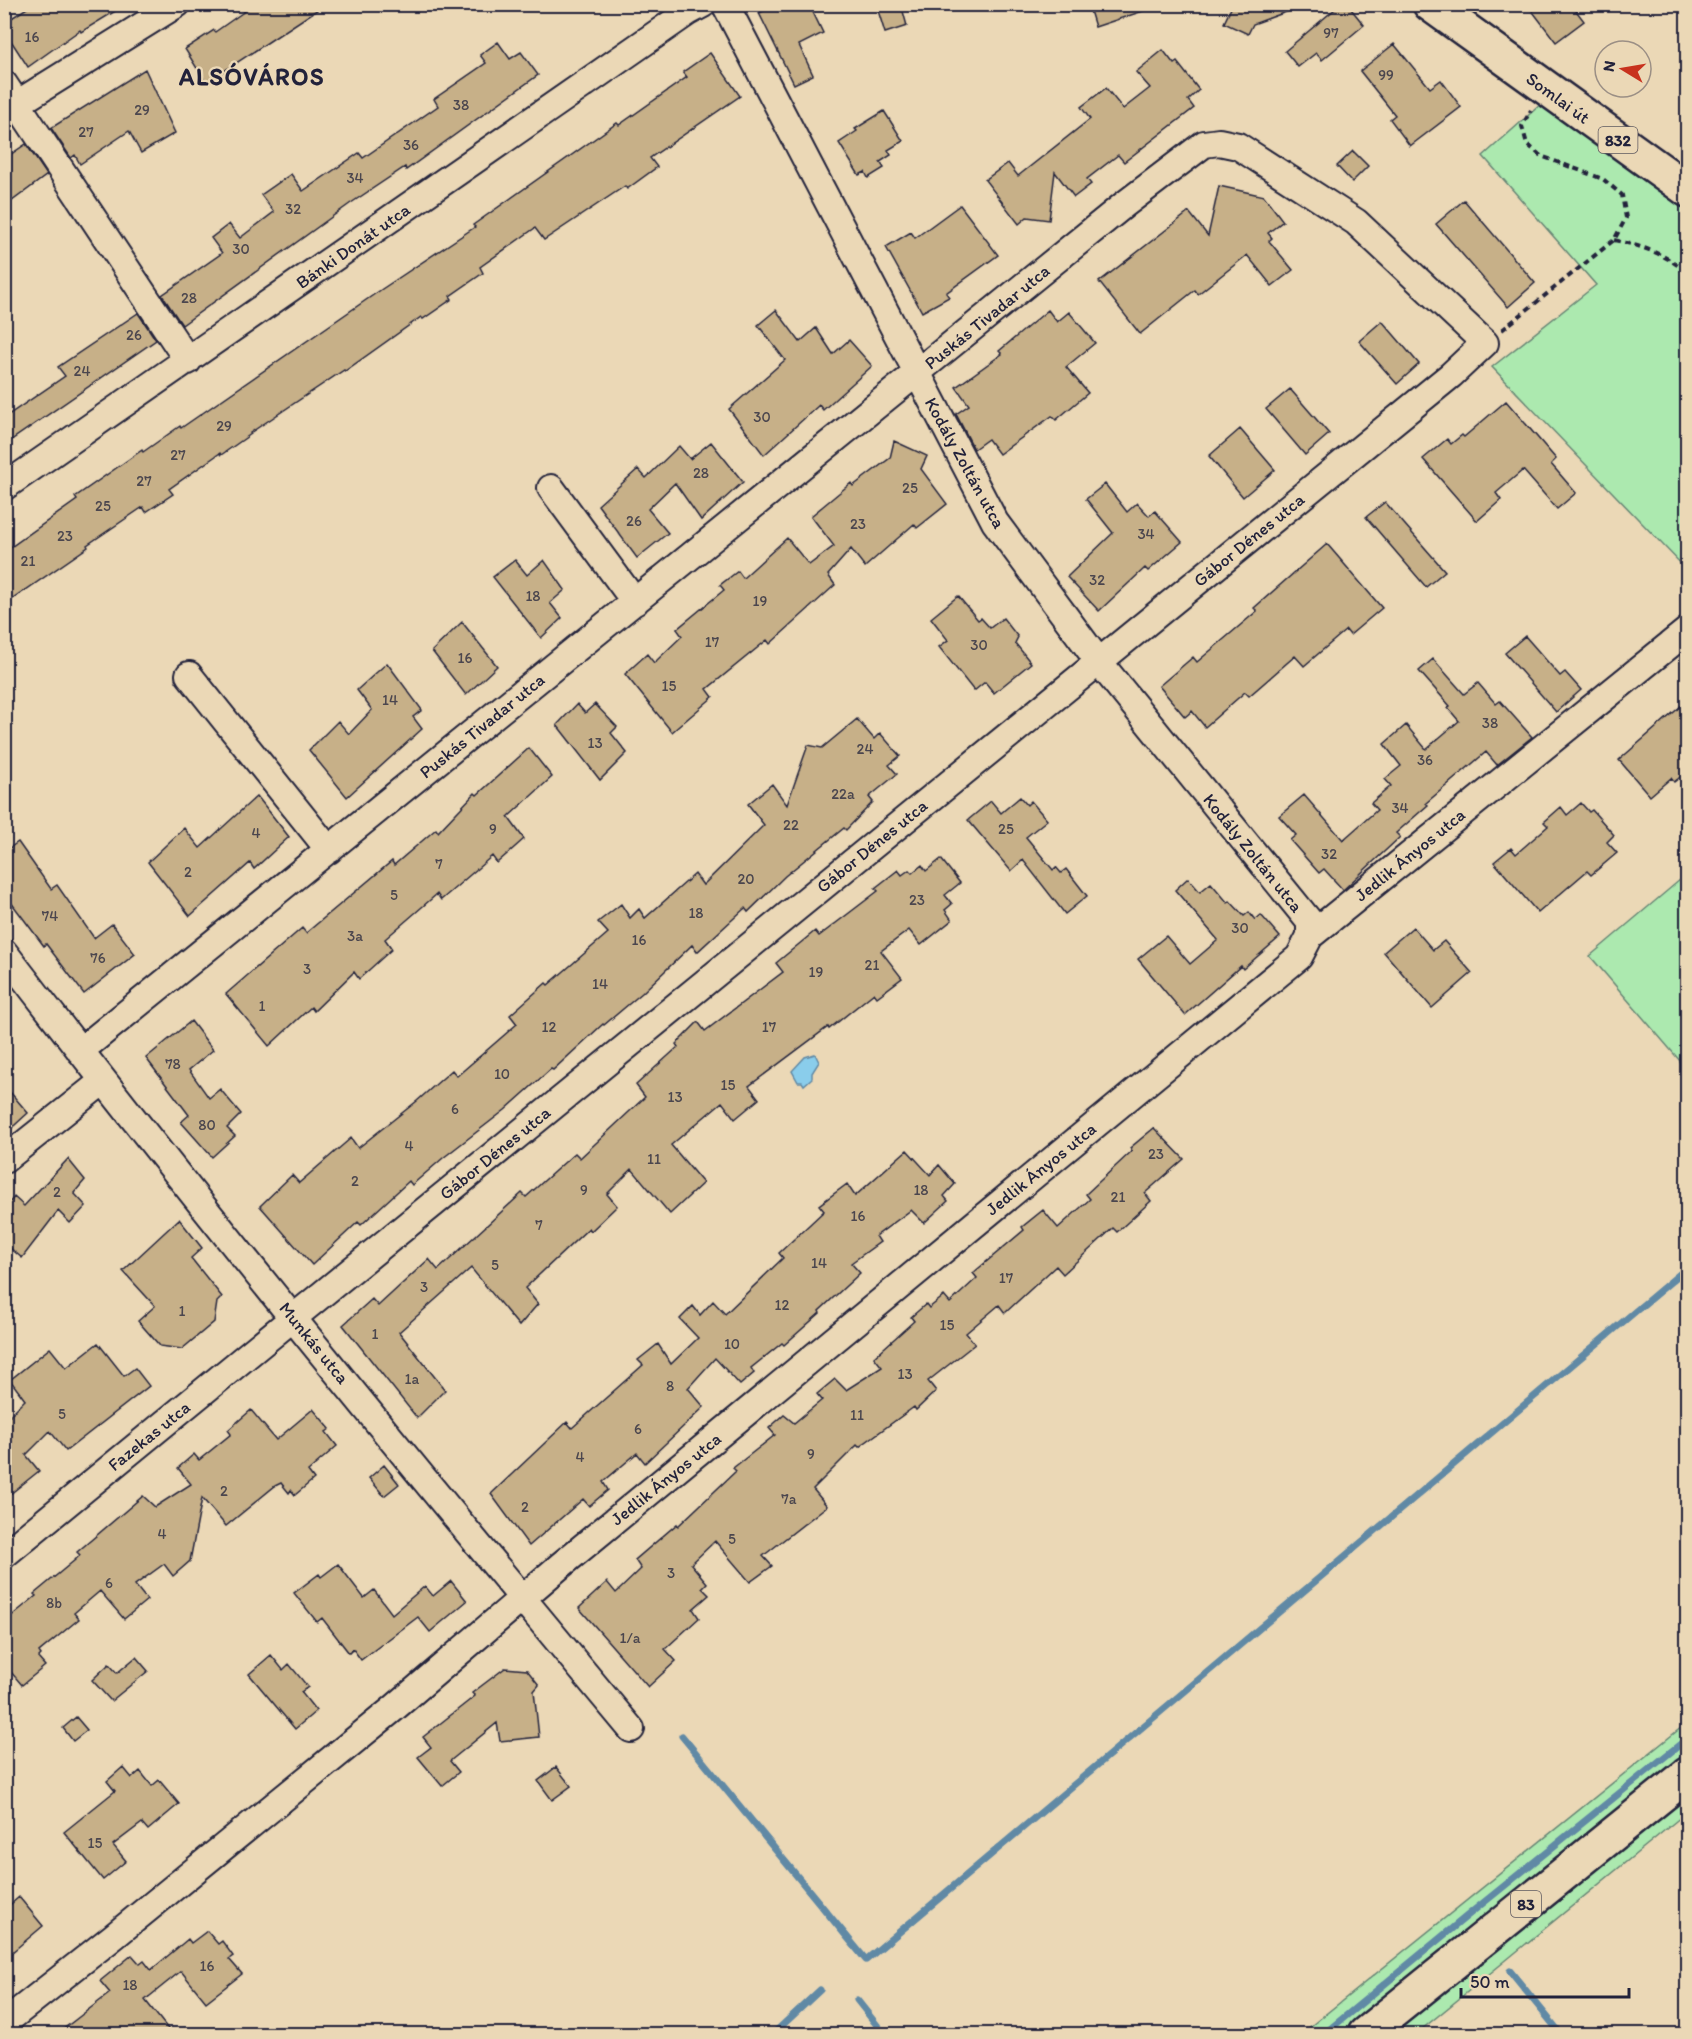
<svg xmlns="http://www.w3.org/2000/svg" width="1692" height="2039" viewBox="0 0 1692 2039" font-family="Itim,sans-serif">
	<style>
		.green { fill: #ace9af; stroke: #678675; stroke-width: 1.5 }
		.water { fill: #8acdeb; stroke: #6089a5; stroke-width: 1.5 }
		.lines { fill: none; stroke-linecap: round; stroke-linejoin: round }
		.stream { stroke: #6089a5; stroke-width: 7 }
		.building { fill: #c7b088; stroke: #22223b; stroke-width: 1.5 }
		.minor-casing { stroke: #22223b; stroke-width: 30 }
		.major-casing { stroke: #22223b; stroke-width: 38 }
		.path { stroke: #22223b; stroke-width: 4; stroke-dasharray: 6 4.5; stroke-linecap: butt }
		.minor { stroke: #ebd8b6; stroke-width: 26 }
		.major { stroke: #ebd8b6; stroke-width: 33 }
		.labels { text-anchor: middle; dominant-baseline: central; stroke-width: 4.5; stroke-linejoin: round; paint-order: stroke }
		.number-label { font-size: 15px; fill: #4b464e }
		.shield { fill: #ebd8b6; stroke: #5e5960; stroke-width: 1.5 }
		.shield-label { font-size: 16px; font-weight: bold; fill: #22223b }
		.street-label { font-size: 18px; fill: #22223b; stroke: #ebd8b6 }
		.district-label { font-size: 24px; font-weight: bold; letter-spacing: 1.5px; fill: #22223b; stroke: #ebd8b6 }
	</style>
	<rect width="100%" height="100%" fill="#ebd8b6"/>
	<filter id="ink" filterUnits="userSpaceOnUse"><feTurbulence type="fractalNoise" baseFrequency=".0167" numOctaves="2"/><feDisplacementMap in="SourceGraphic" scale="12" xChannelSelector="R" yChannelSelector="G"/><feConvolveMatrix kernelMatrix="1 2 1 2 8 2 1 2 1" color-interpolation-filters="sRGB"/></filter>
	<g filter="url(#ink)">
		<!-- green -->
		<path class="green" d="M1541,104L1687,211V570L1492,367L1596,285L1483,156Z
			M1687,874V1069L1590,956Z
			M1687,1723V1812L1416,2034H1301Z"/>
		<!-- water -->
		<path class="water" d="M815,1054L819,1062L812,1073V1078L804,1085L802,1082H798L792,1071L805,1057Z"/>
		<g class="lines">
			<!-- stream -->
			<path class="stream" d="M682,1736L866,1960L1688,1267
				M1510,1971L1561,2034
				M857,2000L884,2034
				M773,2034L820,1990
				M1324,2034L1467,1916L1688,1738"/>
		</g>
		<!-- building -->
		<path class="building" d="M33,4H127L81,32L80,30L28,67L4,30V23Z
			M255,4H326L206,83L185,49L214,30L215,32Z
			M778,4H809L823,33L799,45L813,75L794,84L759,13Z
			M876,4H901L907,26L885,33Z
			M1088,4H1151L1152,8L1095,27Z
			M1233,4H1299L1300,7L1253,24L1248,34L1224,23Z
			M1341,4H1347L1364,25L1322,60L1316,53L1298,67L1285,51Z
			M1527,4H1571L1584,21L1556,42Z
			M498,42L510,59L521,52L538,75L406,170L405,167L351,203L182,325L162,295L222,253L211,238L229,224L240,238L274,212L261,195L291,174L303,191L359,153L363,158L438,106L434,99L486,63L480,55Z
			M1394,44L1430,88L1441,80L1461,107L1410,146L1390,119L1395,115L1360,71Z
			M1163,50L1174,64L1177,62L1199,90L1188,100L1194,108L1124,162L1118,155L1087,179L1091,184L1074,197L1055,172L1049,220L1027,217L1019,224L985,180L1008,163L1018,176L1090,119L1081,107L1106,88L1123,109L1150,88L1136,72Z
			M710,53L740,96L650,158L657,167L627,189L625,186L544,240L535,228L480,267L483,273L450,296L452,299L423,319L421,317L345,371L344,370L250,433L251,434L221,455L220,453L169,489L173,494L146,512L143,507L87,545L88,547L4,605V552L77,500L75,497L142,450L143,452L180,426L181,428L382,289L475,227L473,225L617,123L619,125L687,77L683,72Z
			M145,69L175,133L141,153L129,131L80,164L75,155L71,158L51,128Z
			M884,111L903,141L888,150L891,155L880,162L884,168L868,178L865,172L859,175L839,143L857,131L855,129Z
			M26,144L47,175L4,207V159Z
			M1353,151L1368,166L1352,182L1337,166Z
			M1219,186L1264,196L1283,221L1268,233L1272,238L1269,241L1293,270L1272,286L1247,255L1198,294L1195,290L1140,334L1099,282L1189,212L1208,236Z
			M1464,200L1535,283L1508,307L1436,224Z
			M960,205L998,255L946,293L949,297L922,312L886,247L911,232L915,238Z
			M776,310L800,342L816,328L833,354L849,340L872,366L823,410L819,405L764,455L729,409L785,360L758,325Z
			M1048,310L1057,322L1069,312L1095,343L1066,367L1088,393L1056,420L1052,416L999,454L988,439L974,449L956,414L969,405L956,387L1002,354L999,351Z
			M138,313L156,340L4,445V418L65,376L58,367Z
			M1382,321L1419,364L1397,384L1359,341Z
			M1290,389L1329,434L1305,455L1266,409Z
			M1506,401L1556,459L1551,464L1576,493L1557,509L1523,470L1496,493L1501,500L1477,521L1423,459L1447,439L1451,444L1462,435L1464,437Z
			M1240,429L1275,470L1243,497L1209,456Z
			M894,441L927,456L921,469L947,504L917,528L914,524L865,567L851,549L828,575L835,585L770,644L767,640L707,689L713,697L672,732L625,674L647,654L654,663L682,636L677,629L724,590L720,585L738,571L743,578L787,538L809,565L834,546L811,516L851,483L853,486L890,458Z
			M711,442L743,482L701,520L675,483L648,509L668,533L637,558L598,505L638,469L646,478L679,446L690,459Z
			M1105,484L1127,512L1137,503L1149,516L1155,511L1182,542L1148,571L1145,568L1099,611L1067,577L1113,533L1086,499Z
			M1385,502L1445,571L1426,587L1366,517Z
			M1327,544L1382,608L1350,635L1346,630L1304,666L1295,656L1249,696L1245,692L1205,727L1192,711L1185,717L1159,686L1193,657L1197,662L1257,611L1254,608Z
			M515,560L527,575L544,560L565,590L550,603L562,618L541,638L493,577Z
			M958,596L978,620L981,618L990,628L1003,618L1018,637L1015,643L1031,663L994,693L985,682L974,691L939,647L948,640L931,618Z
			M462,622L497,666L466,695L432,651Z
			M1525,636L1560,676L1565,672L1581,690L1556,712L1505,653Z
			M1433,659L1464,694L1478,683L1496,704L1500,701L1532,737L1497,765L1486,752L1426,803L1428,805L1396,833L1400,837L1343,890L1324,869L1319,873L1290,840L1296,835L1279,816L1304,795L1343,840L1377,810L1371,803L1391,786L1385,779L1401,766L1384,744L1406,725L1426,749L1459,721L1448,708L1450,706L1419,671Z
			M387,663L422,710L413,717L422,729L347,797L309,750L338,721L349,734L372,710L357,690Z
			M1688,700V771L1674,782L1671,778L1650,796L1619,760Z
			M577,704L585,713L595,704L617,727L611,733L627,753L600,780L557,725Z
			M857,719L874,739L880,733L900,756L889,765L897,774L869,797L873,802L846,830L844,828L785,876L748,912L745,908L697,952L692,945L642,993L604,1025L603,1024L553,1070L551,1069L505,1110L443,1158L412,1185L409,1181L361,1225L358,1222L312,1265L260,1206L292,1175L299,1183L351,1138L358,1148L417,1101L452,1070L457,1076L517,1024L510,1015L546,983L548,985L608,933L598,922L621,904L630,918L639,909L645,918L695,874L703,885L764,825L748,804L772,784L787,805L808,745L822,748Z
			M529,748L552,777L508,817L524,839L497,863L492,856L441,900L437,894L385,939L392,949L359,979L354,972L314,1011L311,1007L269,1046L226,994L302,928L306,933L392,861L394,865L436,829L438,832L475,793L477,795Z
			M257,796L289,837L254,869L250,863L190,916L148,862L184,828L200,848Z
			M1020,797L1027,805L1031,801L1047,820L1026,837L1053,870L1056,867L1061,873L1066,869L1087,896L1065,914L1023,860L1011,871L968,820L991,801L1001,813Z
			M1581,803L1589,812L1592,810L1614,835L1607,842L1617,853L1591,875L1587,871L1538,913L1494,862L1511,848L1516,854L1548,826L1544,822L1561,807L1567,815Z
			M18,842L51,889L57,885L94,938L112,924L135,954L84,994L46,944L44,946L4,893V852Z
			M941,859L960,883L945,895L952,904L945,910L952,920L921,945L909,930L881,951L902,978L877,997L874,993L829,1029L828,1027L749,1086L759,1099L735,1119L722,1102L671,1145L703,1183L670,1214L632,1169L607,1194L617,1206L591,1231L589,1228L525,1288L538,1304L519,1326L471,1268L399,1332L445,1390L417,1418L343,1325L372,1299L378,1306L429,1259L438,1270L522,1193L526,1197L575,1153L580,1158L645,1097L636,1085L678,1047L676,1044L698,1022L705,1031L783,972L776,963L815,931L819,936L878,891L875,888L898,870L902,875L909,870L912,873L922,865L926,871Z
			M1188,878L1200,892L1211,883L1228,903L1230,901L1244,916L1249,912L1255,920L1261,915L1280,937L1243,969L1241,966L1185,1015L1138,959L1166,936L1190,964L1218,940L1175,890Z
			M1413,927L1433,950L1444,941L1472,973L1432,1008L1384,952Z
			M191,1021L213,1050L189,1070L209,1098L220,1089L241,1114L227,1128L235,1136L212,1157L181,1122L189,1115L146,1058Z
			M4,1085L28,1113L4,1135Z
			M1154,1128L1184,1159L1145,1193L1151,1201L1117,1232L1113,1228L1063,1274L1056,1266L1005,1313L999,1305L966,1333L975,1344L928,1381L936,1391L916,1410L914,1407L859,1447L857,1445L813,1489L827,1506L763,1556L772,1566L750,1582L715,1541L691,1564L707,1583L702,1588L709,1595L693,1609L699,1618L665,1649L676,1661L648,1687L579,1608L607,1582L616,1593L641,1569L635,1560L677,1524L678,1526L736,1471L733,1468L775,1435L769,1428L784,1415L794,1423L822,1400L817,1394L835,1379L846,1390L882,1367L874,1357L914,1321L911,1317L926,1304L929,1308L944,1296L950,1303L977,1278L973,1273L1024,1230L1022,1227L1043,1210L1058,1228L1090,1199L1086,1194L1132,1151L1130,1148Z
			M907,1150L930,1175L939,1165L955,1184L944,1196L948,1201L924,1223L911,1210L876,1236L880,1242L851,1263L860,1273L819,1311L820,1313L784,1345L782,1343L751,1368L754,1373L740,1385L715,1358L688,1388L704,1407L645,1463L637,1453L603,1482L608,1490L589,1506L583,1499L529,1546L491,1494L567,1422L572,1428L643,1365L638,1360L658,1344L671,1364L698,1338L680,1319L693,1306L700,1315L713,1301L725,1314L783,1258L779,1253L824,1211L819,1205L847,1184L855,1196Z
			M68,1159L85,1180L74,1193L86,1206L70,1223L58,1211L22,1258L4,1243V1209L14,1197L24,1206Z
			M179,1219L202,1248L191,1258L222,1297L217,1302L214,1322L182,1349L160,1346L138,1321L155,1306L123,1271Z
			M98,1343L124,1376L135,1368L149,1386L66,1451L50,1431L26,1455L39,1471L4,1499V1421L25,1400L10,1380L50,1348L66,1368Z
			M313,1409L330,1429L326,1432L337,1446L308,1471L314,1479L295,1495L291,1490L289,1493L281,1483L275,1486L226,1526L202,1498L190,1561L173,1576L164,1564L135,1585L147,1600L124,1619L100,1591L74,1613L79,1619L39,1652L41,1655L38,1658L45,1666L22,1685L4,1664V1622L36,1596L34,1594L75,1560L80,1555L77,1552L143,1496L155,1507L191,1484L178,1468L194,1454L199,1460L231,1434L228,1430L251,1410L276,1440Z
			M384,1465L399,1484L384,1496L369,1478Z
			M338,1564L364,1598L374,1590L392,1614L425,1586L433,1596L451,1581L467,1601L430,1632L418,1617L361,1660L353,1649L349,1653L322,1618L317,1622L294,1593L319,1574L321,1577Z
			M271,1655L283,1670L289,1664L308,1687L301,1692L316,1711L295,1729L249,1674Z
			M136,1657L148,1671L111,1701L92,1680L109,1664L117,1673Z
			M505,1668L527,1670L539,1685L534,1691L539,1737L500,1741L497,1723L450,1761L459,1772L442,1786L418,1757L431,1747L423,1737L475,1696L472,1693Z
			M76,1717L87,1730L73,1741L63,1728Z
			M123,1767L132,1778L140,1771L152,1786L159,1780L179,1804L148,1830L142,1823L113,1845L126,1861L103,1880L64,1832L115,1791L107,1781Z
			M556,1767L571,1786L552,1800L538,1781Z
			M19,1897L43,1926L4,1959V1910Z
			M207,1931L218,1944L222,1941L233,1956L229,1959L242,1974L206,2002L181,1971L145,2000L172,2034H57L110,1993L100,1981L132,1955L140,1964L144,1961L151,1970L188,1939L191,1943Z"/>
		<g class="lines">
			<defs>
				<path id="minor" d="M725,4L995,522L1099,662L1310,922V936
					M4,84L188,361
					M4,112L177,4
					M4,487L688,12L703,4
					M551,488L635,602
					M189,675L329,850
					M4,952C206,1216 418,1473 631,1729
					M4,1160L103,1081
					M4,1555L293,1318L1451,375L1485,343L1356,222L1238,146L1219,142L1204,144L1125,204L80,1051
					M4,2023L113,1937L393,1709L561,1565L1299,957L1310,936L1688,630"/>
				<path id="major" d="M1430,4L1688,190
					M1365,2034L1688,1774"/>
			</defs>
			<!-- minor casing -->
			<use href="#minor" class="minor-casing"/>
			<!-- major casing -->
			<use href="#major" class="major-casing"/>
			<!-- path -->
			<path class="path" d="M1614,240C1641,246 1668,254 1688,274
				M1502,330L1614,240L1626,218L1622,195L1603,179L1541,156L1527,144L1522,126L1531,110"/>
			<!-- minor -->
			<use href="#minor" class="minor"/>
			<!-- major -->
			<use href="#major" class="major"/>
		</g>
	</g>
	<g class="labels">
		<!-- number labels -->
		<g class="number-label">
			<text x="1331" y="33">97</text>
			<text x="32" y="37">16</text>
			<text x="1386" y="75">99</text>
			<text x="461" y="105">38</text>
			<text x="142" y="110">29</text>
			<text x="86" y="132">27</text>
			<text x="411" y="145">36</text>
			<text x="355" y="178">34</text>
			<text x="293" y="209">32</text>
			<text x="241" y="249">30</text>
			<text x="189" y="298">28</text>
			<text x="134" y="335">26</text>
			<text x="82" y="371">24</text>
			<text x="762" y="417">30</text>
			<text x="224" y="426">29</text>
			<text x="178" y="455">27</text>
			<text x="701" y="473">28</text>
			<text x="144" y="481">27</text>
			<text x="910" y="488">25</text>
			<text x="103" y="506">25</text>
			<text x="634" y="521">26</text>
			<text x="858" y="524">23</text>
			<text x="1146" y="534">34</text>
			<text x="65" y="536">23</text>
			<text x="28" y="561">21</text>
			<text x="1097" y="580">32</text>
			<text x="533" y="596">18</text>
			<text x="760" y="601">19</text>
			<text x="712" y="642">17</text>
			<text x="979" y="645">30</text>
			<text x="465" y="658">16</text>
			<text x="669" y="686">15</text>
			<text x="390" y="700">14</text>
			<text x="1490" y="723">38</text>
			<text x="595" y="743">13</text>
			<text x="865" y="749">24</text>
			<text x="1425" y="760">36</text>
			<text x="843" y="794">22a</text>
			<text x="1400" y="808">34</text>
			<text x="791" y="825">22</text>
			<text x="493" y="829">9</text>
			<text x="1006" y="829">25</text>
			<text x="256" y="833">4</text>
			<text x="1329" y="854">32</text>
			<text x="439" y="864">7</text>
			<text x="188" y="872">2</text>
			<text x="746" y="879">20</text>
			<text x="394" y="895">5</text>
			<text x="917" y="900">23</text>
			<text x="696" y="913">18</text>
			<text x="50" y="916">74</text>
			<text x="1240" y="928">30</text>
			<text x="355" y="936">3a</text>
			<text x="639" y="940">16</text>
			<text x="98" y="958">76</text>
			<text x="872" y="965">21</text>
			<text x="307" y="969">3</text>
			<text x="816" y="972">19</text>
			<text x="600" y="984">14</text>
			<text x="262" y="1006">1</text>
			<text x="549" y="1027">12</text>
			<text x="769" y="1027">17</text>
			<text x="173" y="1064">78</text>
			<text x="502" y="1074">10</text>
			<text x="728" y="1085">15</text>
			<text x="675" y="1097">13</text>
			<text x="455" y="1109">6</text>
			<text x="207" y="1125">80</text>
			<text x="409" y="1146">4</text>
			<text x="1156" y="1154">23</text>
			<text x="654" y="1159">11</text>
			<text x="355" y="1181">2</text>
			<text x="584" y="1190">9</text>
			<text x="921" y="1190">18</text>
			<text x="57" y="1192">2</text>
			<text x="1118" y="1197">21</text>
			<text x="858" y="1216">16</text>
			<text x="539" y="1225">7</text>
			<text x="819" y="1263">14</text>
			<text x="495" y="1265">5</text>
			<text x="1006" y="1278">17</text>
			<text x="424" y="1287">3</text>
			<text x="782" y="1305">12</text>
			<text x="182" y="1311">1</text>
			<text x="947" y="1325">15</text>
			<text x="375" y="1334">1</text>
			<text x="732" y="1344">10</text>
			<text x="905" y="1374">13</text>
			<text x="412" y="1379">1a</text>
			<text x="670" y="1386">8</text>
			<text x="62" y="1414">5</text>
			<text x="857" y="1415">11</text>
			<text x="638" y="1429">6</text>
			<text x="811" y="1454">9</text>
			<text x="580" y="1457">4</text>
			<text x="224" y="1491">2</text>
			<text x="789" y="1499">7a</text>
			<text x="525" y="1507">2</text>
			<text x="162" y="1534">4</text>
			<text x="732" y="1539">5</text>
			<text x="671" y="1573">3</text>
			<text x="109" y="1583">6</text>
			<text x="54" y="1603">8b</text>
			<text x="630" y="1638">1/a</text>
			<text x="95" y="1843">15</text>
			<text x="207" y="1966">16</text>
			<text x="130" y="1985">18</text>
		</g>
		<!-- shield labels -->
		<g class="shield">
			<rect x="1598.5" y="127" width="39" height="26" rx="4.5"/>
			<rect x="1511" y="1891" width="30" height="26" rx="4.5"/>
		</g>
		<g class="shield-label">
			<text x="1618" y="140">832</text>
			<text x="1526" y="1904">83</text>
		</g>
		<!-- street labels -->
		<g class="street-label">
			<text transform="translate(1558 98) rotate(36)">Somlai út</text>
			<text transform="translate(353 246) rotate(-35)">Bánki Donát utca</text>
			<text transform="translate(987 317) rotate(-39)">Puskás Tivadar utca</text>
			<text transform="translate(965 463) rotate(61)">Kodály Zoltán utca</text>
			<text transform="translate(1249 540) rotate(-39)">Gábor Dénes utca</text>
			<text transform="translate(482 726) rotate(-39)">Puskás Tivadar utca</text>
			<text transform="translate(872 846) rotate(-39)">Gábor Dénes utca</text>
			<text transform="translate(1253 853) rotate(51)">Kodály Zoltán utca</text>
			<text transform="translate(1410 855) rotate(-39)">Jedlik Ányos utca</text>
			<text transform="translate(495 1153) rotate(-39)">Gábor Dénes utca</text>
			<text transform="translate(1041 1169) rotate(-39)">Jedlik Ányos utca</text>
			<text transform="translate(314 1343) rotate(51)">Munkás utca</text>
			<text transform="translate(149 1436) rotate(-39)">Fazekas utca</text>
			<text transform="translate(666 1479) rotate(-39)">Jedlik Ányos utca</text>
		</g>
		<!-- district labels -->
		<g class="district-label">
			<text x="252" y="76">ALSÓVÁROS</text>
		</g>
	</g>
	<!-- margin -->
	<rect width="1692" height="2039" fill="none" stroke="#ebd8b6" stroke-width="24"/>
	<rect x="12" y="12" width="1668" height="2015" fill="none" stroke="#22223b" stroke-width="2" filter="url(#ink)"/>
	<!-- north arrow -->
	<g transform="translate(1623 69) rotate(281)"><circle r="28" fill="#ebd8b6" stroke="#9b8f85" stroke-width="1.5"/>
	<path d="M0-4.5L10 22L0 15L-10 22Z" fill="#c8321e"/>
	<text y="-9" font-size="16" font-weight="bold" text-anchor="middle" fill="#22223b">N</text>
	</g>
	<!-- scale -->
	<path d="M1461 1988v9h168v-9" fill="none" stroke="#22223b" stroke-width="3"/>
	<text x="1470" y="1988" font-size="18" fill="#22223b" stroke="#ebd8b6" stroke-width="4.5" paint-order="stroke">50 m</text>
</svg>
